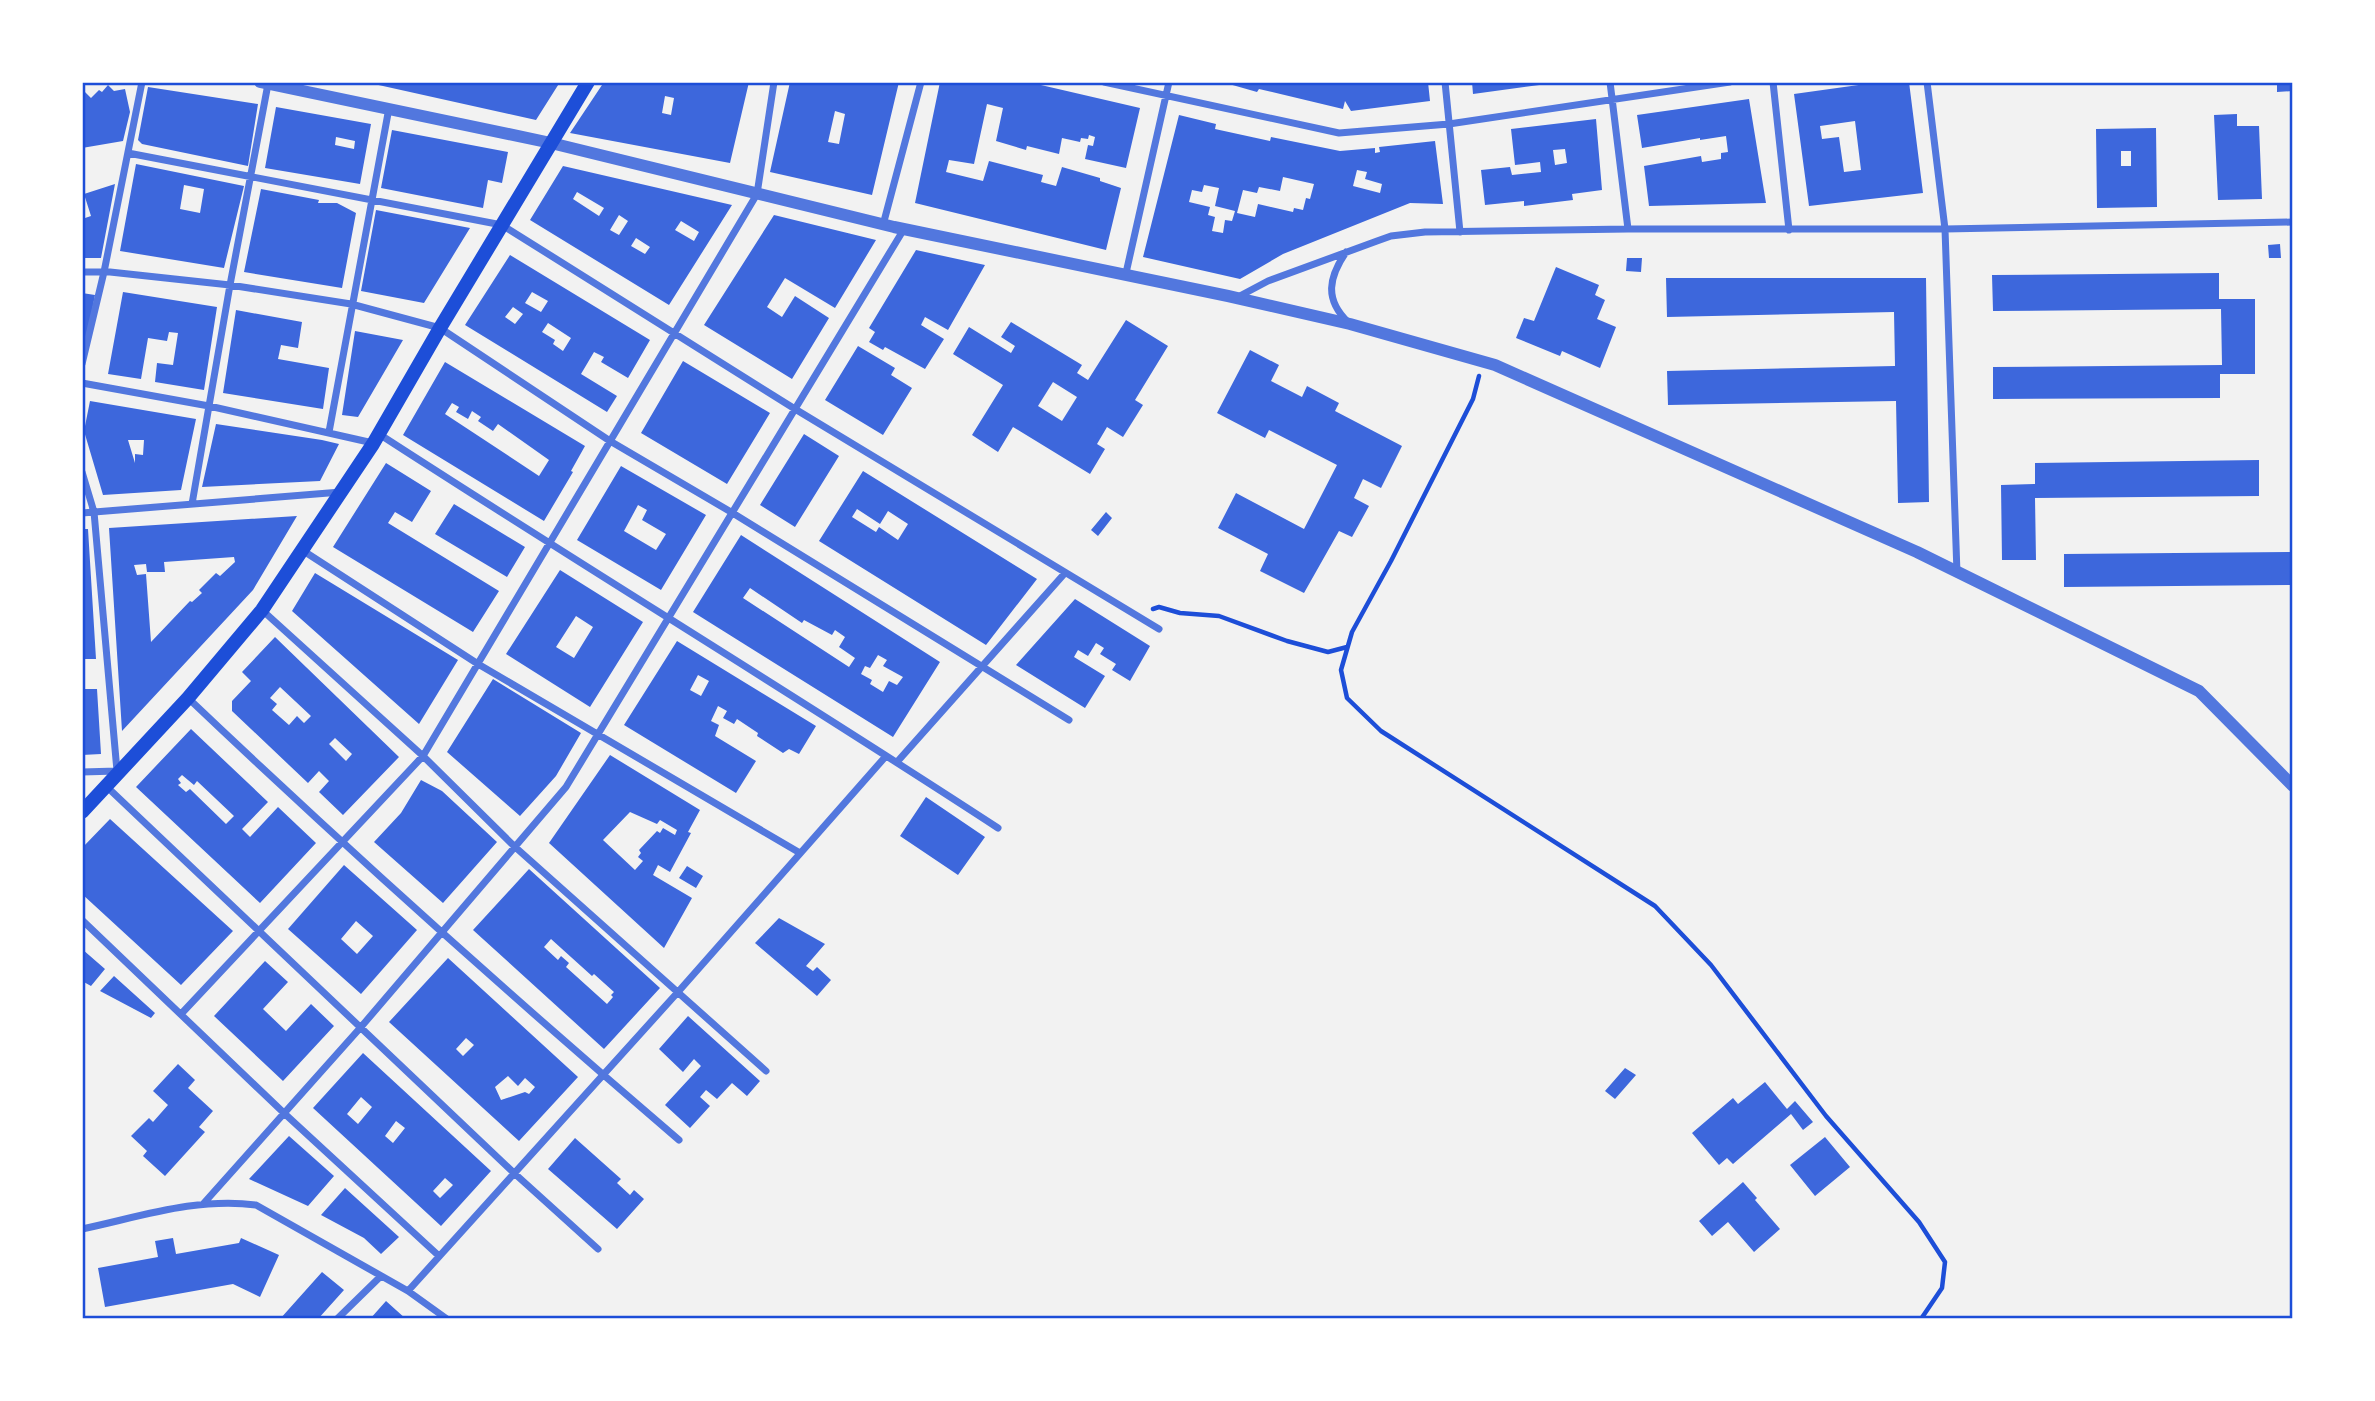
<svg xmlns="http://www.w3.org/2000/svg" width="2375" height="1401" viewBox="0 0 2375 1401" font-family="Montserrat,sans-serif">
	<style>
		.building { fill: #3d67dc; fill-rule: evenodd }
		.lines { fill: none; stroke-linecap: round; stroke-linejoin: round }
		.path { stroke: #1d4ed8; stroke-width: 4.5 }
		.minor { stroke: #5277de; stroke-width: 7 }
		.tertiary { stroke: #5277de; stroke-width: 12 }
		.secondary { stroke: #1d4ed8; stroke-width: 14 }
		.neatline { fill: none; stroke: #1d4ed8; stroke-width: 2.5 }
	</style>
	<rect width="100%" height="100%" fill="#f2f2f2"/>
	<!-- building -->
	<path class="building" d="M365,82H560L536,120Z
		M604,82H749L730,163L570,133ZM665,96L674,98L671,115L662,113Z
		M790,82H899L872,195L770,172ZM835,111L845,114L839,144L828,142Z
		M940,82H1028L1140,108L1126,168L1085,159L1088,145L1093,146L1095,137L1089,135L1088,139L1081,138L1080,142L1062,138L1059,154L1027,146L1026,150L996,141L1003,108L987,104L974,164L949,160L946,172L983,181L989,161L1043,175L1041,182L1056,186L1062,167L1100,178V181L1121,188L1106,250L915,203Z
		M1222,82H1428L1430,101L1351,111L1345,101L1343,109L1259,89L1257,92Z
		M1472,82H1546L1547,84L1473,94Z
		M1880,82H1909L1923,193L1809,206L1794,94ZM1855,121L1861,170L1844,172L1839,137L1822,139L1820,126Z
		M2277,82H2293V91L2277,92Z
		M108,85L114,91L125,89L130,112L123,141L82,148V89L91,98L99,90L102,92Z
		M148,87L258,104L248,166L142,144L138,140Z
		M1749,99L1766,203L1649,206L1644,166L1701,156L1702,162L1721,159V153L1728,152L1726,136L1700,140V138L1642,148L1637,115Z
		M276,107L371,124L360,184L265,168ZM336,137L355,141L354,149L335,145Z
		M2237,114V126H2259L2262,199L2218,200L2214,115Z
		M1179,115L1216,124L1215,129L1270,141L1271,137L1340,151L1375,148V153L1380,152L1379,147L1435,141L1443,204L1410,203L1283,254L1240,279L1143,257ZM1357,170L1367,172L1365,179L1382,184L1380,193L1353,186ZM1283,177L1314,184L1310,199L1306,198L1303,210L1294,208L1293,212L1258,204L1255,217L1237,213L1243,190L1257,193L1259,187L1280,191ZM1204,185L1219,188L1215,206L1235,211L1232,221L1225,220L1223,233L1212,231L1215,217L1208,215L1210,207L1189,202L1192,190L1202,192Z
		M1596,119L1602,190L1572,194L1573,200L1524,206V201L1485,205L1481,170L1510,167L1512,175L1541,172L1540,162L1515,165L1511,129ZM1565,149L1567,163L1555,165L1553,150Z
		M2156,128L2157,207L2097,208L2096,129ZM2121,151H2131V166H2121Z
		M392,130L508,152L502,183L488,180L483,208L381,188Z
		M136,164L244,186L224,268L120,251ZM184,185L204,189L200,213L180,209Z
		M563,166L732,205L669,305L530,220ZM577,192L604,208L599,216L573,199ZM619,215L628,221L619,235L610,230ZM681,221L699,232L694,241L675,230ZM636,238L650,247L645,254L631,246Z
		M115,184L101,258H82V219L91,216L84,194Z
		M261,189L319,200L318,203H337L356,213L342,288L244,272Z
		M376,210L470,228L424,303L361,291Z
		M774,215L876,240L835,308L785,278L767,307L782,317L795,296L829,318L792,379L704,325Z
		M2280,244L2281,258H2269L2268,245Z
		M916,250L985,265L948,330L925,317L921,325L944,339L925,369L885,347L883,350L869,342L875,332L869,328Z
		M510,255L650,340L628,378L601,362L604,357L594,352L581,374L617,396L607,412L465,325ZM532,292L548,301L541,312L525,303ZM513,307L523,314L515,324L505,317ZM548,323L571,338L563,351L553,344L555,340L542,332Z
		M1627,258H1642L1641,272L1626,271Z
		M1556,267L1599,285L1595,295L1605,300L1597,319L1616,327L1600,368L1562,351L1560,356L1516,338L1524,318L1534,321Z
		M2219,273V299H2255V374H2220V398L1993,399V367L2222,365L2221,309L1993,311L1992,275Z
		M1666,278H1926L1929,502L1898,503L1896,401L1668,405L1667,371L1895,366L1894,312L1667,317Z
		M123,292L217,307L204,390L155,382L157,363L173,365L178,333L169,332L167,341L148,338L141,379L108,374Z
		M82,293L95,295L84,354H82Z
		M236,310L302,322L298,348L281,345L278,359L329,368L323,409L223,393Z
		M1126,320L1168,346L1135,400L1143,405L1123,437L1107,427L1097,444L1105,449L1090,474L1013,427L998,452L972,435L1003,385L953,354L969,327L1011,353L1015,346L1001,337L1011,322L1082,365L1077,373L1088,380ZM1053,382L1077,397L1062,421L1038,406Z
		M355,331L403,340L358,417L342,415Z
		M858,346L895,368L891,375L912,388L883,435L825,400Z
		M1250,350L1279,365L1271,381L1302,397L1307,386L1339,403L1335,411L1402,446L1381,488L1363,479L1354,498L1369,506L1352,537L1339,531L1304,593L1260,571L1268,554L1218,528L1236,493L1304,529L1337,465L1269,430L1265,438L1217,413Z
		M683,361L770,413L727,484L641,433Z
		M445,362L585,446L571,471L573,472L544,521L403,435ZM452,403L459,407L456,412L468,419L472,411L481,417L478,421L493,431L498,424L549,460L539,476L445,414Z
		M90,401L196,419L181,490L103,495L84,431ZM128,440H144L143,455L135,454V463Z
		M216,424L322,440L339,444L320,481L202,487Z
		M804,434L839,456L795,527L760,505Z
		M2259,460V496L2035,498L2036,560H2002L2001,485L2035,484V463Z
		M386,463L431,491L412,522L395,512L388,523L499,591L473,632L333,547Z
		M621,466L706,515L661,590L577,540ZM638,505L647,510L642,520L666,534L656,550L624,531Z
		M863,471L1037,579L986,645L819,541ZM857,509L880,524L888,511L908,524L898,540L879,527L876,532L852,517Z
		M454,504L525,547L507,577L435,534Z
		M1106,512L1112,518L1098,536L1091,530Z
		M297,516L253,590L122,731L109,528ZM234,557L235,562L220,576L216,573L199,590L202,593L192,602L190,601L151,642L146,574L137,575L134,565L146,564L147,572H165L164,562Z
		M82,529H88L96,659H82Z
		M741,535L940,662L893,737L693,612ZM750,588L802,623L804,620L832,635L835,630L845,637L839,647L855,658L849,667L743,598ZM878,655L887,660L883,666L903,677L897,685L889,681L883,692L870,684L872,680L861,674L865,666L870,668Z
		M2290,552V585L2064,587V554Z
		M560,570L643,622L590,707L506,654ZM576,616L593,627L574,658L556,647Z
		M315,573L458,660L419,724L292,611Z
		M1075,599L1150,646L1130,681L1112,670L1116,664L1100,654L1104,648L1096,643L1088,656L1078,650L1074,657L1105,676L1085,708L1016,665Z
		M275,637L399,757L343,815L319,792L329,781L319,771L308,783L232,711V701L251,681L242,672ZM280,687L311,716L304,723L297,716L289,725L272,710L277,704L270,698ZM335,738L352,754L346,761L329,744Z
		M677,641L816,726L799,754L789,749L783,753L757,736L758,733L737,719L734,724L723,718L727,711L718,706L711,721L719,725L715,736L756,761L736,793L624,725ZM698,675L709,681L701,696L690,690Z
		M493,679L581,733L556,776L520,816L447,752Z
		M82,689H97L101,754L82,755Z
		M191,729L268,802L242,829L250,837L278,807L316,843L260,903L136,787ZM182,775L194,785L197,781L234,816L226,824L190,789L186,792L178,785L181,783L178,779Z
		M610,755L700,810L688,832L691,833L670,872L658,865L653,875L692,898L664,948L549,843ZM630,812L657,824L660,820L677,830L675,835L663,828L660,833L657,831L639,850L641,853L638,857L643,861L635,870L603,840Z
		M421,780L442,791L497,842L443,903L374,842L401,813Z
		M926,797L985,837L958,875L900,836Z
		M110,819L233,931L181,985L82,894V848Z
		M344,865L417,930L361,994L288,929ZM356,921L373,936L357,954L341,939Z
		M687,866L703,876L696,888L679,878Z
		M529,869L660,988L604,1049L473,930ZM551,939L592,976L594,974L614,992L611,995L613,997L607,1004L566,967L569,963L561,956L558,960L544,947Z
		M779,918L825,944L806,966L813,971L817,967L831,980L817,996L755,943Z
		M82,949L105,969L91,986L82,981Z
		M448,958L578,1077L519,1141L389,1022ZM466,1038L474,1045L463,1056L456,1049ZM508,1076L518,1086L525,1078L535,1087L529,1094L525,1092L501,1100L495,1087Z
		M265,961L288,982L263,1009L286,1031L311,1004L334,1026L283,1081L214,1016Z
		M114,976L155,1013L151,1018L100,991Z
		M688,1016L760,1081L747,1096L732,1083L717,1099L706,1090L700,1097L710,1106L690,1128L665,1105L701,1066L694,1059L683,1072L659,1049Z
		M363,1053L491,1171L441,1226L313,1108ZM361,1097L372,1107L358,1124L347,1114ZM396,1121L405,1128L393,1143L385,1136ZM445,1178L453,1185L440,1198L433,1191Z
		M178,1064L195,1080L188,1088L213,1111L199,1127L205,1132L165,1176L143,1156L147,1151L131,1136L149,1118L153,1122L168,1105L153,1091Z
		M1625,1068L1636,1075L1615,1099L1605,1091Z
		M1765,1082L1787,1109L1795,1101L1813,1122L1803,1130L1791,1114L1733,1164L1727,1158L1719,1165L1692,1133L1733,1098L1738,1104Z
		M289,1136L334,1176L308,1206L249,1179Z
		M1825,1137L1850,1167L1815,1196L1790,1165Z
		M575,1138L621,1179L617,1183L630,1195L634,1190L644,1199L617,1229L548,1169Z
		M1743,1182L1757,1198L1755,1200L1780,1229L1754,1252L1728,1222L1712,1236L1699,1221Z
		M345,1188L399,1237L381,1254L364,1238L321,1215Z
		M173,1238L176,1254L239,1243L241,1238L279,1255L260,1297L233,1284L105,1307L98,1268L158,1257L155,1241Z
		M322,1272L344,1290L318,1319H280Z
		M386,1301L406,1319H370Z"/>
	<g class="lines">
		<!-- path -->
		<path class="path" d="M1479,376L1473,399L1391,561L1352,632L1341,670L1347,698L1381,731L1655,906L1711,965L1826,1116L1919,1222L1945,1262L1942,1288L1921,1319
			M1153,609L1159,607L1180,613L1219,616L1287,641L1328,652L1347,647"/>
		<!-- minor -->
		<path class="minor" d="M1104,82L1339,133L1449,124L1730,82
			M1445,82L1460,232
			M1610,82L1628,229
			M1773,82L1789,230
			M1927,82L1945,229L1957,573
			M128,153L502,225L795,409L1159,629
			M883,225L921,82
			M1346,252C1329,277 1324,299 1348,322
			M82,272H110L230,285L351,304L440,328L610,441L731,512L1069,720
			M1126,273L1169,82
			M1236,298L1268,281L1377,241L1391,236L1425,232L1628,229H1945L2293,222
			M82,364L104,272L142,82
			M82,383L209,406L373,443
			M329,432L389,108
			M379,434C584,567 793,694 998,828
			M82,472L94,512L117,771L82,772
			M192,504L230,285L268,84
			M82,513L341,492
			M302,550L478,664L800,853
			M262,610L423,756L514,846L766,1071
			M188,698C348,850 512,997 679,1140
			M897,762L1065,573
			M106,786L514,1173L598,1249
			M82,920L285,1114L439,1256
			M182,1013L423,756L757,194L774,82
			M204,1203L361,1027L566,787L904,229
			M82,1229C139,1217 197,1197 256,1205L408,1291L447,1319
			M408,1291L678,992L886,756
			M337,1319L381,1276"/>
		<!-- tertiary -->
		<path class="tertiary" d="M260,82L551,143L894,227L1228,296L1350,324L1495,365L1917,552L2199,691L2293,786"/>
		<!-- secondary -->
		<path class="secondary" d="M82,812L188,698L262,610L373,444L440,328L588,82"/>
	</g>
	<!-- border -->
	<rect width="2375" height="1401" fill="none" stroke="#ffffff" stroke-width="168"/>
	<rect x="84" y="84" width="2207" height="1233" class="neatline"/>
</svg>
